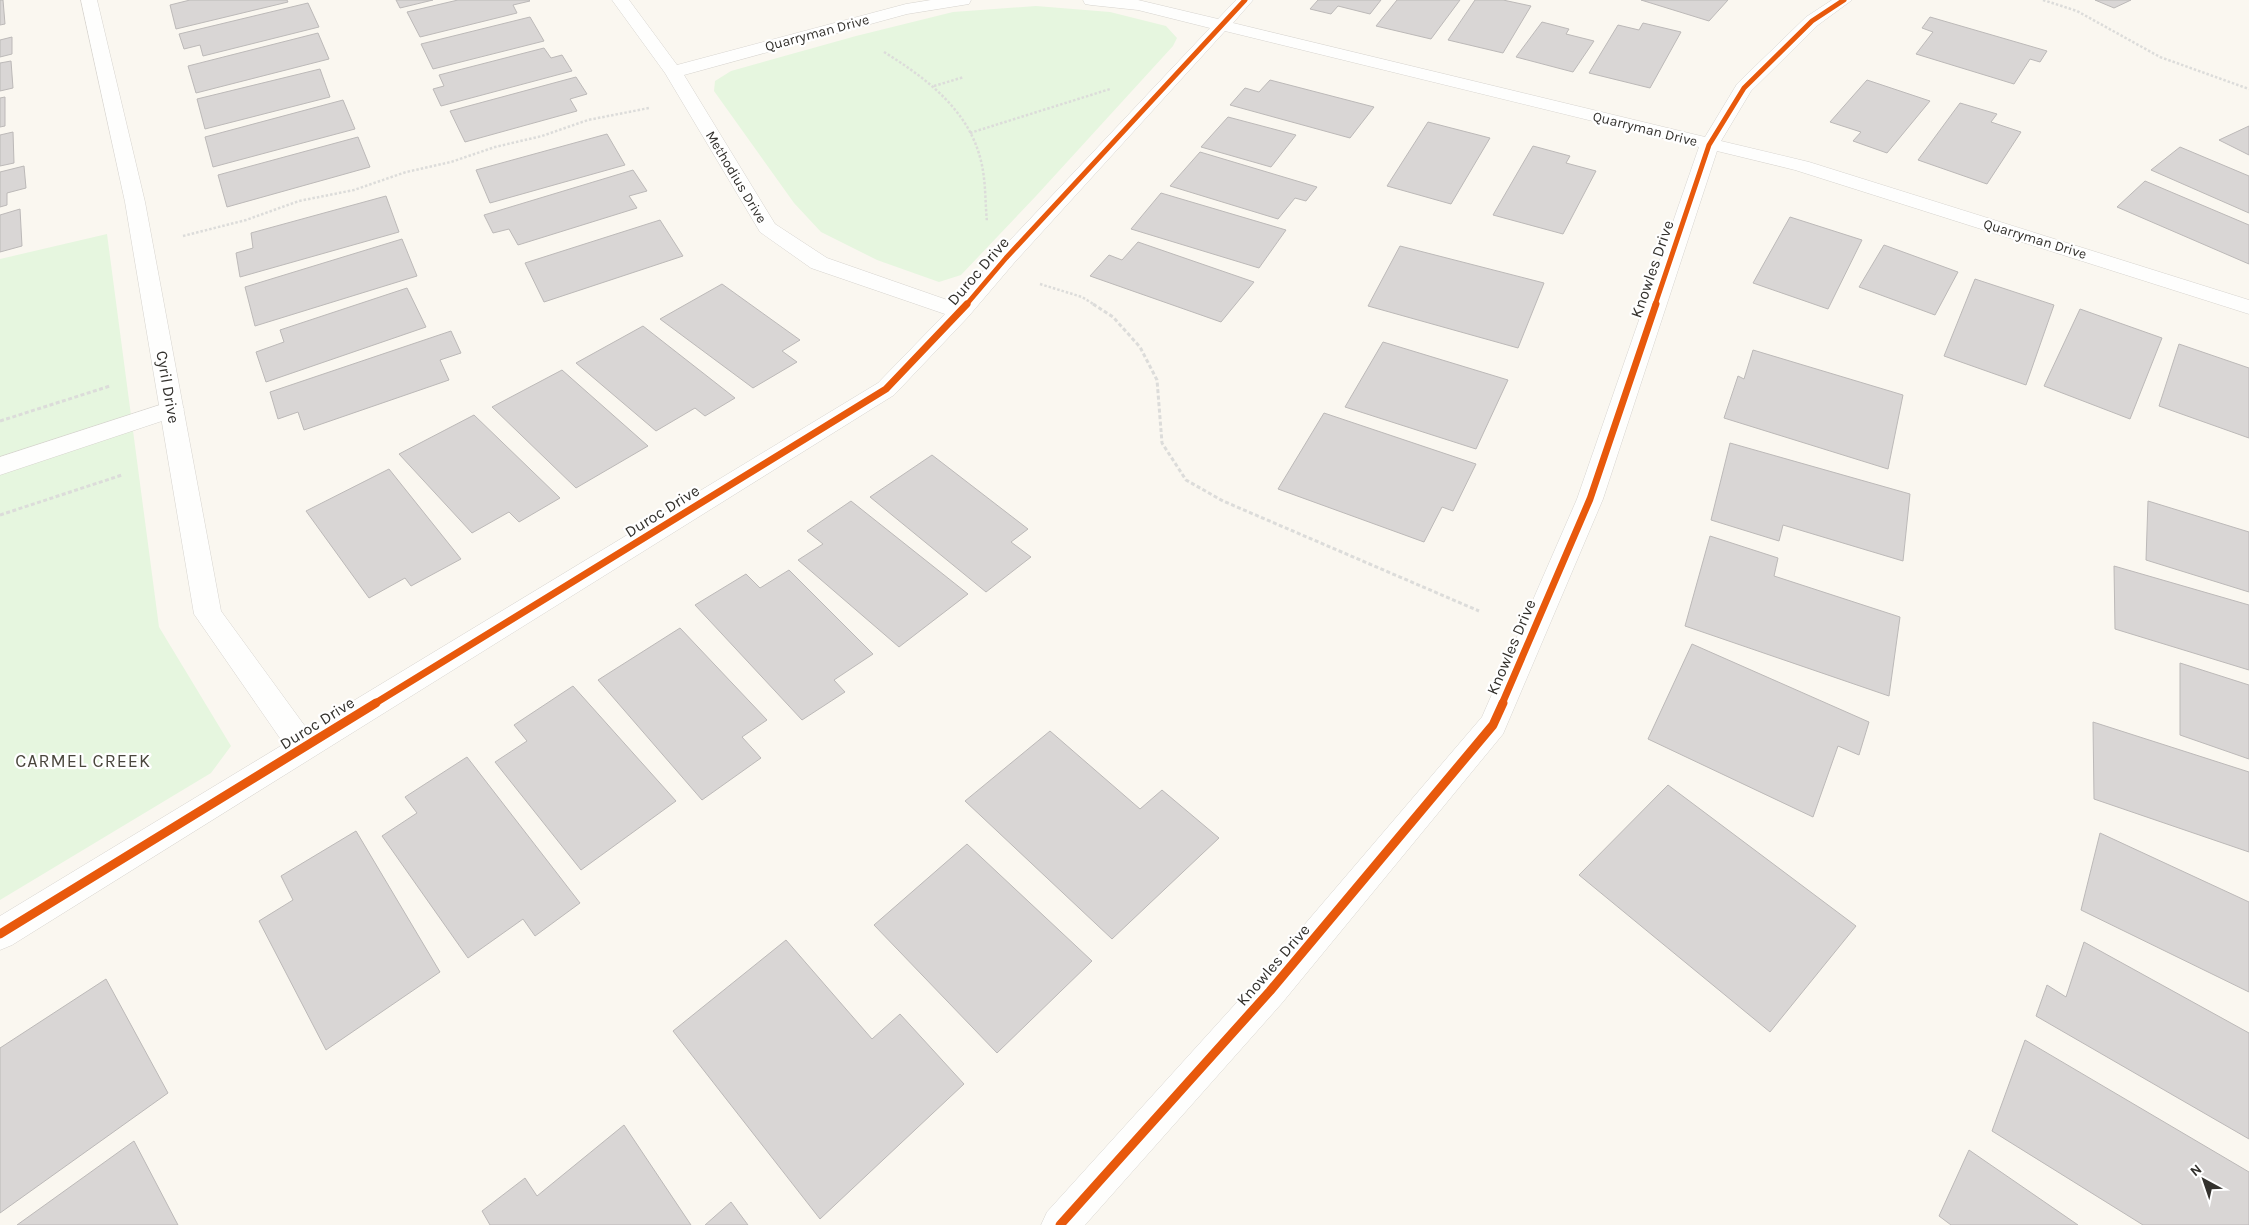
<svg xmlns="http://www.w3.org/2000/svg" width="2249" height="1225" viewBox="0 0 2249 1225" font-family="Karla,sans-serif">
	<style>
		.green { fill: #e6f6df }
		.building { fill: #d9d6d5; stroke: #bcb9b8 }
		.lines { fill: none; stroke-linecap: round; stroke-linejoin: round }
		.lane-casing { stroke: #d7d4cf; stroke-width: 1 }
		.street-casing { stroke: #d7d4cf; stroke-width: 1 }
		.path-far1 { stroke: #dcdcda; stroke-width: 2.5; stroke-dasharray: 2.5 2; stroke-linecap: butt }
		.path { stroke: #dcdcda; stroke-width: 3; stroke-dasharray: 4 2.5; stroke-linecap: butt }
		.lane { fill: #fefefd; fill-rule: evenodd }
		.street { fill: #fefefd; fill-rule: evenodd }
		.cycleway-far2-casing { stroke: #fff; stroke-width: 8 }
		.cycleway-far1-casing { stroke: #fff; stroke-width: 10 }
		.cycleway-casing { stroke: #fff; stroke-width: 12 }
		.cycleway-far2 { stroke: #e8590c; stroke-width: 5 }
		.cycleway-far1 { stroke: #e8590c; stroke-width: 7 }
		.cycleway { stroke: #e8590c; stroke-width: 9 }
		.labels { text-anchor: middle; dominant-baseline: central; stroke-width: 4.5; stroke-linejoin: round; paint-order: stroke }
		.far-street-label { font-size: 14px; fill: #33312d; stroke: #fff }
		.street-label { font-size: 16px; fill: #33312d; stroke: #fff }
		.neighbourhood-label { font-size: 18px; letter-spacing: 1px; fill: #4a463d; stroke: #fff }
	</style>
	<rect width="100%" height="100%" fill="#faf7f0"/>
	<!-- green -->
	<path class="green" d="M1036,6L1110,12L1166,26L1177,38L1173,46L1036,196L961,275L939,282L877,260L821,232L794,203L714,91L715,81L731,71L856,36L953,12Z
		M107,234L159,627L231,746L211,773L0,900V259Z"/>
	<!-- building -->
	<path class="building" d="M0,0H3L5,24L0,25Z
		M190,0H287L288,2L176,29L170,5Z
		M396,0H433L400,8Z
		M458,0H529L530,1L513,5L517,13L420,37L407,12Z
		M1318,0H1381L1370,14L1338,6L1331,14L1310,9Z
		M1397,0H1460L1431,39L1376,26Z
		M1475,0H1503L1531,6L1503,53L1448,40Z
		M1641,0H1728L1709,21Z
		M2095,0H2131L2114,8Z
		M308,3L319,27L203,56L200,45L184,49L179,34Z
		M530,17L544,41L433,69L421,44Z
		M1930,17L2047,51L2040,62L2030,59L2014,84L1916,54L1933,32L1922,28Z
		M1542,22L1569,29L1566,34L1594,41L1573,72L1516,57Z
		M1643,23L1681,32L1650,88L1589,73L1618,25L1639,30Z
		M318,33L329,59L196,93L188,66Z
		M12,37V54L0,57V40Z
		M544,48L551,58L562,55L572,71L441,106L433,89L444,86L439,75Z
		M11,61L13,88L0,91V63Z
		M320,69L330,97L205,129L197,99Z
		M576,77L587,94L570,99L577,111L465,142L450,111Z
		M1270,80L1374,107L1350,138L1230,105L1245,88L1259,92Z
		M1867,80L1930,101L1887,153L1853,141L1861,132L1830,122Z
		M5,97V126L0,127V98Z
		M343,100L355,129L213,167L205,137Z
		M1960,103L1997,114L1991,122L2021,132L1987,184L1918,160Z
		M1228,117L1296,135L1271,167L1201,147Z
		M1428,122L1490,138L1451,204L1387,186Z
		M2249,126V155L2219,140Z
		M13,132L14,163L0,166V135Z
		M607,134L625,165L490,203L476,170Z
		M358,137L370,167L227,207L218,175Z
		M1533,146L1570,156L1566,163L1596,171L1563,234L1493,215Z
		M2180,147L2249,176V213L2151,170Z
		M1200,152L1317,187L1306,201L1295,198L1278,219L1170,186Z
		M24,166L26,188L7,193V205L0,207V172Z
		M633,170L647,191L629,196L637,208L518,245L509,229L493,233L484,215Z
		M2145,181L2249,225V264L2117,207Z
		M1161,193L1286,230L1259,268L1131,229Z
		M386,196L399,232L240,277L236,253L253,248L251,233Z
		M20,209L22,246L0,252V215Z
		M1790,217L1862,240L1828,309L1753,283Z
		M660,220L683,256L544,302L525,263Z
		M402,239L417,276L255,326L245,287Z
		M1138,242L1254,282L1221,322L1090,276L1109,255L1122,260Z
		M1884,245L1958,272L1935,315L1859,287Z
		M1400,246L1544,283L1518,348L1368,306Z
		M1975,279L2054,305L2026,385L1944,356Z
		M722,284L800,340L782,351L797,362L753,388L660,319Z
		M407,288L426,327L266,382L256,352L284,342L280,330Z
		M2080,309L2162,338L2130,419L2044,386Z
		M643,326L735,398L705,416L695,408L656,431L576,363Z
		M451,331L461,353L440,360L449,380L304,430L298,412L278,419L270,392Z
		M1383,342L1508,380L1476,449L1345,407Z
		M2179,344L2249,368V438L2159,406Z
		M1753,350L1903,395L1888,469L1724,418L1738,376L1744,379Z
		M562,370L648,446L576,488L492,407Z
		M1324,413L1476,464L1453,511L1442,507L1424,542L1278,489Z
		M474,415L560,498L519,522L509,512L472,533L399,454Z
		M1730,443L1910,494L1903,561L1783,525L1779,541L1711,520Z
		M932,455L1028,529L1011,542L1031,557L986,592L870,497Z
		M389,469L461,559L411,586L405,578L369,598L306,511Z
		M851,501L968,594L899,647L798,560L823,544L807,531Z
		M2148,501L2249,532V592L2146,560Z
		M1710,536L1778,558L1774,576L1900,617L1889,696L1685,626Z
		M2114,566L2249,605V670L2115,629Z
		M789,570L873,654L834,680L845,692L802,720L695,605L746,574L760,588Z
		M680,628L767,720L742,737L761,758L702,800L598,680Z
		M1692,644L1869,722L1859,755L1838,746L1813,817L1648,739Z
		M2180,663L2249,685V759L2180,735Z
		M573,686L676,801L581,870L495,762L527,741L514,725Z
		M2093,722L2249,772V852L2094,799Z
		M1050,731L1140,809L1162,790L1219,838L1112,939L965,801Z
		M467,757L580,903L535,936L523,919L468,958L382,836L417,813L405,797Z
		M1668,785L1856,926L1770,1032L1579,875Z
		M356,831L440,972L326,1050L259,921L293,900L281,876Z
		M2100,833L2249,902V992L2081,910Z
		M967,844L1092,961L997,1053L874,925Z
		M786,940L872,1039L900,1014L964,1084L820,1219L673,1031Z
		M2084,942L2249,1033V1139L2036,1016L2047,985L2066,997Z
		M106,979L168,1093L0,1213V1048Z
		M2025,1040L2249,1172V1225H2143L1992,1131Z
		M624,1125L691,1225H490L482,1211L525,1178L537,1196Z
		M134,1141L178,1225H17Z
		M1969,1150L2078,1225H1951L1939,1216Z
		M731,1202L748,1225H705Z"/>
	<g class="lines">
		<defs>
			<path id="lane" d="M172,401L180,403L184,409L180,415L0,475V457Z"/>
			<path id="street" d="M81,0H97L145,202L221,611L307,729L878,383L945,314L811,268L760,232L665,73L612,0H629L677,65L906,4L931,0H971L969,4L907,14L684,75L775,224L827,258L956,303L998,253L1210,28L1138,10L1091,5L1085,4L1083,0H1138L1218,19L1236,0H1253L1233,23L1705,137L1737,84L1806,17L1832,0H1852L1818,25L1751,91L1721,141L1809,162L2249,300V314L1795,170L1717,151L1603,499L1503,734L1282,1003L1085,1225H1041L1047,1212L1258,979L1482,717L1577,499L1699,147L1225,31L1014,263L968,317L894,395L12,945L0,950V916L284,744L194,614L125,202Z"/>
		</defs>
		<!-- lane casing -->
		<use href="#lane" class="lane-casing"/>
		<!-- street casing -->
		<use href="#street" class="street-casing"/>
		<!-- path-far1 -->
		<path class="path-far1" d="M2043,0L2077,11L2160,57L2249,89
			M884,52C926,78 969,110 981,161C986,181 985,202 987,222
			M934,86L964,77
			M970,133L1110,89
			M183,236L246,220L299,201L354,190L406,172L451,162L495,147L542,136L588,120L649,108
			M1040,284L1082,297L1095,305"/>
		<!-- path -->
		<path class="path" d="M1093,304L1113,317L1140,347L1157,380L1162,443L1186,480L1223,501L1479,611
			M0,421L110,386
			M0,515L122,475"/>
		<!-- lane -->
		<use href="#lane" class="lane"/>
		<!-- street -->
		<use href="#street" class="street"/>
		<defs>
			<path id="cycleway-far2" d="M966,305L1006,258L1245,0
				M1655,305L1709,145L1744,88L1812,21L1844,0"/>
			<path id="cycleway-far1" d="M374,704L886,389L967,304
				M1502,704L1590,499L1656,304"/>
			<path id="cycleway" d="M0,934L376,703
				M1060,1225L1270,991L1493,725L1503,703"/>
		</defs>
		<!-- cycleway-far2 casing -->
		<use href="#cycleway-far2" class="cycleway-far2-casing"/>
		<!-- cycleway-far1 casing -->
		<use href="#cycleway-far1" class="cycleway-far1-casing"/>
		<!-- cycleway casing -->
		<use href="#cycleway" class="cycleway-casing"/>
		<!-- cycleway-far2 -->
		<use href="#cycleway-far2" class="cycleway-far2"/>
		<!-- cycleway-far1 -->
		<use href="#cycleway-far1" class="cycleway-far1"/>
		<!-- cycleway -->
		<use href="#cycleway" class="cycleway"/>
	</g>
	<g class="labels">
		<!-- far-street labels -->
		<g class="far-street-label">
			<text transform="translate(817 33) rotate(-15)">Quarryman Drive</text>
			<text transform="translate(1645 129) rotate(14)">Quarryman Drive</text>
			<text transform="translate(736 177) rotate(59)">Methodius Drive</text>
			<text transform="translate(2035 239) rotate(17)">Quarryman Drive</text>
		</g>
		<!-- street labels -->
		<g class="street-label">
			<text transform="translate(1652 269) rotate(-71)">Knowles Drive</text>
			<text transform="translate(978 271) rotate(-49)">Duroc Drive</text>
			<text transform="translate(168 387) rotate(80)">Cyril Drive</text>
			<text transform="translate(662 511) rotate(-32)">Duroc Drive</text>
			<text transform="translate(1511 647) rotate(-67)">Knowles Drive</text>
			<text transform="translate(317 723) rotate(-32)">Duroc Drive</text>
			<text transform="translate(1273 965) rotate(-49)">Knowles Drive</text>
		</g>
		<!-- neighbourhood labels -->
		<g class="neighbourhood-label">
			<text x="83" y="761">CARMEL CREEK</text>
		</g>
	</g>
	<!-- north arrow -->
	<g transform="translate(2204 1180) rotate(320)" stroke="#ffffff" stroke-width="4" paint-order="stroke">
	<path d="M0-4L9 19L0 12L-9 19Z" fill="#33312d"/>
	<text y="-8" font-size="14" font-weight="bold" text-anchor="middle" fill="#33312d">N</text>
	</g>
</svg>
